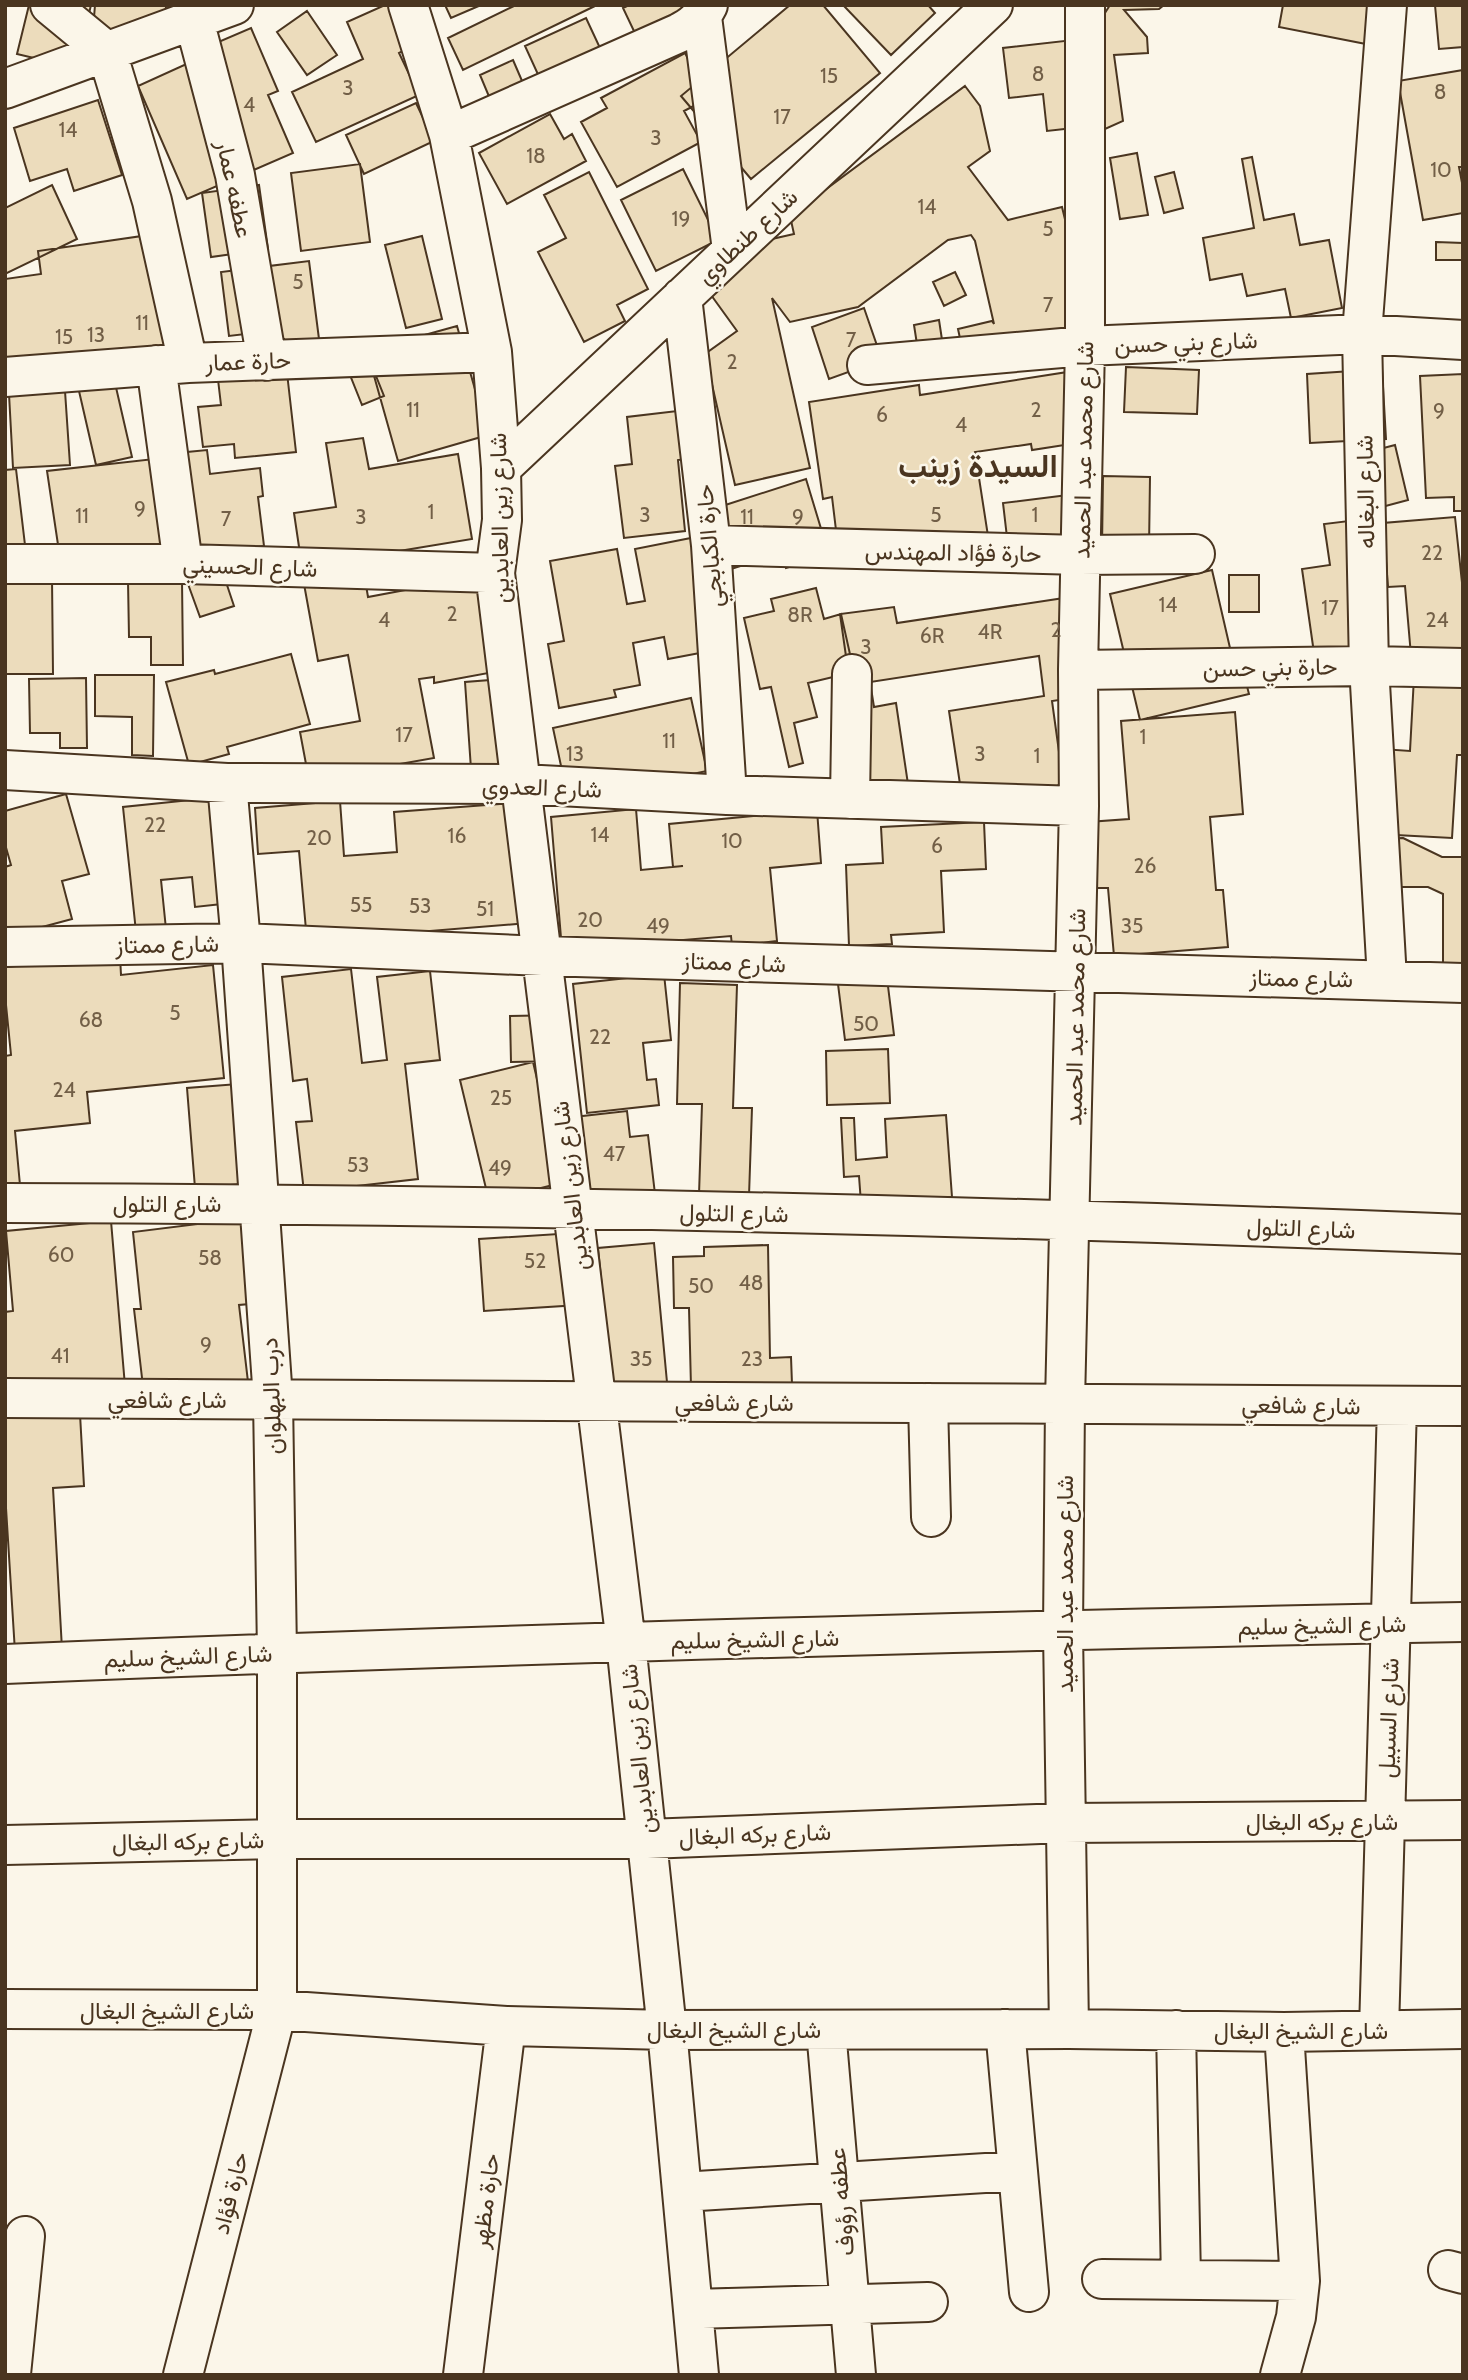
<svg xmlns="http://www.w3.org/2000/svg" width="1468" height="2380" viewBox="0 0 1468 2380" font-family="Cabin,Vazirmatn,sans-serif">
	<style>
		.building { fill: #ecdcbc; stroke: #4a3520; stroke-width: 2 }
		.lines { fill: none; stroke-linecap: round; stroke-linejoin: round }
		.minor-casing { stroke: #4a3520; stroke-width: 42 }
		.minor { stroke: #fbf6e9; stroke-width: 38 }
		.labels { text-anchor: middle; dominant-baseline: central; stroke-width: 5; stroke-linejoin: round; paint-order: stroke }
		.number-label { font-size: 21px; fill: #725f47 }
		.street-label { font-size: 24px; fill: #4a3520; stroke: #fbf6e9 }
		.district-label { font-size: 32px; font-weight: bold; fill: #4a3520; stroke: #fbf6e9 }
	</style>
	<rect width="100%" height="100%" fill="#fbf6e9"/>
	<!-- building -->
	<path class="building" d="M29,5H91L76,68L17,54Z
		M95,5H166L165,34L93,30Z
		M385,5H401L419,43L399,53L419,95L316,142L292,92L363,59L347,22Z
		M445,5H481L451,18Z
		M516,5H597L463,70L448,38Z
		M629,5H698L642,48L623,8Z
		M790,5H823L880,73L751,179L681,96Z
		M843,5H928L935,13L891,55Z
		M1110,5H1164L1159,9L1124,10L1147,37L1148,53L1114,55L1123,121L1105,129L1098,24Z
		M1283,5H1374L1371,45L1279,27Z
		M1435,5H1463V47L1439,49Z
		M307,11L337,55L307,75L277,32Z
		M586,18L607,63L546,92L525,46Z
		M251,28L278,91L268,95L293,153L187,199L138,86L191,62L188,55Z
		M1073,40L1082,127L1047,131L1043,94L1009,98L1003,48Z
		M685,53L709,98L684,111L701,142L617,187L581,122L607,108L601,98Z
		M513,60L532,104L498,118L480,75Z
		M1463,70V167H1459L1463,188V213L1423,220L1398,81Z
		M965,86L980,106L990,151L968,167L1008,220L1062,207L1077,269L1088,343L967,371L958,329L992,321L994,324L975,241L971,235L948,240L858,307L790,322L772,298L810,468L735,485L705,354L737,331L706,288L772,239L794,234L790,216Z
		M98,100L122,175L74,191L67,169L30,181L14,128Z
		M416,103L434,141L364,174L346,135Z
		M550,114L564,139L572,134L586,161L507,204L479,153Z
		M1137,153L1148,215L1120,219L1110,158Z
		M1252,157L1264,220L1294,214L1300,245L1329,240L1342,308L1291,318L1285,289L1247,296L1242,274L1210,280L1203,238L1254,228L1242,159Z
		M360,164L370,242L301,251L291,173Z
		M683,169L718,240L656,271L621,200Z
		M589,172L648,289L617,305L625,321L584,342L538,252L566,238L544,195Z
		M1174,172L1183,208L1164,213L1155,177Z
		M52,185L77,239L5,274V208Z
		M259,185L268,249L211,257L202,193Z
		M156,234L179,353L5,379V279L41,274L38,251Z
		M422,236L442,319L406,328L385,245Z
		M1436,242L1463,243V260H1436Z
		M309,261L319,339L280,344L278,330L229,336L221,272Z
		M955,272L966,295L944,306L933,282Z
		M864,308L882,360L829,379L812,327Z
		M939,320L946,366L921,370L914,325Z
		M457,326L488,435L398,461L367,351Z
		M368,356L384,396L362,405L346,365Z
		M286,364L296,452L235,458L234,444L203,447L198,407L221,405L217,371Z
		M1126,367L1199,370L1197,414L1124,412Z
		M1382,369L1386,439L1310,443L1307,374Z
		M1074,371L1084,442L1032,450L1031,444L975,452L988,536L836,530L832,497L823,499L809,402L919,385L920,395Z
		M1463,374V511H1454V497L1426,498L1420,376Z
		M115,383L132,457L96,465L79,391Z
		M65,391L70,465L13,468L9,394Z
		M694,409L700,457L678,460L685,531L624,538L615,466L632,464L627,417Z
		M363,438L369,469L458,454L472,539L302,567L294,513L336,507L326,443Z
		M1395,445L1408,500L1363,512L1349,457Z
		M207,450L210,474L260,468L263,496L258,497L264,546L189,555L177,453Z
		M154,459L166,543L60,558L47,471Z
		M16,469L25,545L5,547V470Z
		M1103,476L1150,477L1149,549L1102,548Z
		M806,479L829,555L786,568L782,553L731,569L713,509Z
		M1084,493L1051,559L1010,563L1003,503Z
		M1455,517L1463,592V662L1412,667L1405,586L1388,587L1383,523Z
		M1365,519L1382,643L1314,653L1302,569L1330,565L1324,524Z
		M701,536L721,649L668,659L664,637L633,643L640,685L614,690L616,697L559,708L548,644L564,641L550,561L617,549L627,604L645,601L635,549Z
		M1212,570L1233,661L1240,659L1249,694L1140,720L1110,594Z
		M506,571L494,672L434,683V677L419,679L434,758L309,780L300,732L360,721L348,655L318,661L304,584L364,573L368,597Z
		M223,573L234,606L200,617L188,584Z
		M1229,575H1259V612H1229Z
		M5,578H52L53,674H5Z
		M182,580L183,665H151V637H129L128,581Z
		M816,588L824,619L841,614L854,672L808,683L817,717L794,723L803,763L789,767L771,687L760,689L744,618L774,611L771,599Z
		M1084,595L1098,694L1052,701L1064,788L963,804L949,711L1044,696L1039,656L870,682L874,707L896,703L909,791L866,797L840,614L894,607L897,623Z
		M291,654L310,724L227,747L229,754L189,765L166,682L214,670L215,674Z
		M95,675H154L153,756L132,755V717L95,716Z
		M1414,677L1463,679V755H1457L1452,838L1377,834L1382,749L1410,751Z
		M86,678L87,748H60V733H30L29,679Z
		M517,678L525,765L471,769L465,682Z
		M691,698L707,771L610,791L564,780L553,728Z
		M1235,712L1243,814L1210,817L1216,890H1223L1228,947L1114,956L1108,888H1093L1088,822L1129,819L1121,721Z
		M66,794L89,874L62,881L72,919L5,937V867L11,865L5,844V811Z
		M229,796L240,902L195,907L192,877L161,880L166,929L136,932L123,807Z
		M340,801L344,856L397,852L394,812L526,802L528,923L307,941L299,851L258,854L255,808Z
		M636,809L641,870L683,866L673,867L669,824L817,810L821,863L770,868L777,941L732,946L731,936L562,950L551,817Z
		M984,822L986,869L941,871L944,932L891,935L892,944L849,946L846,865L883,863L881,827Z
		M1403,838L1442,857H1463V976H1443V894L1428,887H1369V839Z
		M120,956L121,975L213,965L224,1078L87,1092L90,1123L15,1131L21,1196L5,1197V1056L11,1055L5,995V967Z
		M351,969L362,1063L387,1060L377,977L430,971L440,1060L405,1064L418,1179L304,1192L296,1122L312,1121L307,1079L293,1081L282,977Z
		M664,974L671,1040L643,1043L647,1080L656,1079L659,1105L587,1113L573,984Z
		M887,978L894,1035L845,1040L838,984Z
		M680,983L737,985L733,1108H752L749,1196L699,1195L702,1104H677Z
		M562,1015L564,1061L511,1062L510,1016Z
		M888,1049L890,1103L827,1105L826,1051Z
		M533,1062L546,1117L542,1119L557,1184L489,1201L460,1080Z
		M251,1083L254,1183L195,1188L187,1088Z
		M627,1111L630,1137L648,1135L655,1194L574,1203L565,1118Z
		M946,1115L952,1197L861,1203L859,1176L844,1177L841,1118H854L856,1160L887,1157L885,1119Z
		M263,1216L273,1302L239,1305L248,1382L144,1395L134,1309H141L133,1232Z
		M111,1221L125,1386L5,1397V1312L13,1311L6,1231Z
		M574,1233L579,1305L484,1311L479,1239Z
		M654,1243L668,1393L613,1398L598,1248Z
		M768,1245L770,1358L791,1357L792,1384L691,1387L689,1308H674L673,1257L704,1256V1247Z
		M80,1414L84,1486L53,1488L62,1649L15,1652L5,1492V1418Z"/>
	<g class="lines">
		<defs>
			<path id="minor" d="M50,5L107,52L152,201L188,363
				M408,5L449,135L492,352L501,468L502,520L495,573L626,1643L667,2030L699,2375
				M1387,5L1362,334L1369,666L1387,979
				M702,17L732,250
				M194,20L235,175L267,361
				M5,89L234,5
				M449,135L679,33C693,26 701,19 708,5
				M682,297L711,545L727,795
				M156,365L183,564
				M867,365L1085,346L1362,334L1463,340
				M5,377L188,363L492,352
				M501,468L993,5
				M711,545L1080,555L1195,554
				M5,564H183L495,573
				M1078,670L1369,666L1463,668
				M5,770L227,783L522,784L727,795L1079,806
				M850,799L852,674
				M5,947L241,943L542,956L1463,983
				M5,1203C491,1204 977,1215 1463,1234
				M5,1398L1463,1406
				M928,1403L931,1517
				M5,1664C491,1644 977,1631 1463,1622
				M5,1845L278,1839H647L1065,1823L1463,1820
				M5,2009L277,2010L506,2026L667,2030L1069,2029L1284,2032L1463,2029
				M1005,2029L1029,2292
				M1069,2029L1063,1631L1065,1402L1079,806L1078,670L1085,346V5
				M826,2030L856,2375
				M1176,2030L1181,2279
				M1379,2030L1397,1406
				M682,2192L1018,2171
				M1448,2270L1463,2274
				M1102,2279L1300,2281
				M693,2309L928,2302
				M11,2374L25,2236
				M183,2375L277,2010V1653L273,1399L241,943L227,783
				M463,2375L506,2026
				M1280,2375L1296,2317L1300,2281L1284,2032"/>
		</defs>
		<!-- minor casing -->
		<use href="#minor" class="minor-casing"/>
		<!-- minor -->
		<use href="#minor" class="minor"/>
	</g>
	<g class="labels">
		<!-- number labels -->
		<g class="number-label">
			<text x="1038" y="73">8</text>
			<text x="829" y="75">15</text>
			<text x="348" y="87">3</text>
			<text x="1440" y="91">8</text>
			<text x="249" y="104">4</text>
			<text x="782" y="116">17</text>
			<text x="68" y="129">14</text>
			<text x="656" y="137">3</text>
			<text x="536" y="155">18</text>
			<text x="1441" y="169">10</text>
			<text x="927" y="206">14</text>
			<text x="681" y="218">19</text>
			<text x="1048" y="228">5</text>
			<text x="298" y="281">5</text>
			<text x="1048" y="304">7</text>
			<text x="142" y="322">11</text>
			<text x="96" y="334">13</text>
			<text x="64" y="336">15</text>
			<text x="851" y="339">7</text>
			<text x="732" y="361">2</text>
			<text x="413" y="409">11</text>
			<text x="1036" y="409">2</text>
			<text x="1439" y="410">9</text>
			<text x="882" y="414">6</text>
			<text x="961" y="424">4</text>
			<text x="140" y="508">9</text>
			<text x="431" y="511">1</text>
			<text x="645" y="514">3</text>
			<text x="936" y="514">5</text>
			<text x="1035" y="514">1</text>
			<text x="82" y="515">11</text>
			<text x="361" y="516">3</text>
			<text x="747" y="516">11</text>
			<text x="798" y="516">9</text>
			<text x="226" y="518">7</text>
			<text x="1432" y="552">22</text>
			<text x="1168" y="604">14</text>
			<text x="1330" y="607">17</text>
			<text x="452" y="613">2</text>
			<text x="800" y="614">8R</text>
			<text x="384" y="619">4</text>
			<text x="1437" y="619">24</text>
			<text x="1056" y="629">2</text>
			<text x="990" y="631">4R</text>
			<text x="932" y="635">6R</text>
			<text x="866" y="646">3</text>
			<text x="404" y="734">17</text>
			<text x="1143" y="736">1</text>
			<text x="669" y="740">11</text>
			<text x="575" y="753">13</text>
			<text x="980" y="753">3</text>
			<text x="1037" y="755">1</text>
			<text x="155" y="824">22</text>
			<text x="600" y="834">14</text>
			<text x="457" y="835">16</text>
			<text x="319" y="837">20</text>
			<text x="732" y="840">10</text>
			<text x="937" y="845">6</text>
			<text x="1145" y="865">26</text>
			<text x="361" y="904">55</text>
			<text x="420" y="905">53</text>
			<text x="485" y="908">51</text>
			<text x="590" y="919">20</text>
			<text x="658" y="925">49</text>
			<text x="1132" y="925">35</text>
			<text x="175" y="1012">5</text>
			<text x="91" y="1019">68</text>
			<text x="866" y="1023">50</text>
			<text x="600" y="1036">22</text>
			<text x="64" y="1089">24</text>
			<text x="501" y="1097">25</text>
			<text x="614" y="1153">47</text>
			<text x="358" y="1164">53</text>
			<text x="500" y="1167">49</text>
			<text x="61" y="1254">60</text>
			<text x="210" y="1257">58</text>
			<text x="535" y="1260">52</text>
			<text x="751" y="1282">48</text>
			<text x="701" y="1285">50</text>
			<text x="206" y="1344">9</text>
			<text x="60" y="1355">41</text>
			<text x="641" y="1358">35</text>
			<text x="752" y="1358">23</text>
		</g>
		<!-- street labels -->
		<g class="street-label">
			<text transform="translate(235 189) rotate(78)">عطفه عمار</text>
			<text transform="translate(747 236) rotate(-43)">شارع طنطاوي</text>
			<text transform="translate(1186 342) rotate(-2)">شارع بني حسن</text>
			<text transform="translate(248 361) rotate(-2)">حارة عمار</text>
			<text transform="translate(1083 450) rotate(-89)">شارع محمد عبد الحميد</text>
			<text transform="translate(1365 492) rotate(-91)">شارع البغاله</text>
			<text transform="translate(499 518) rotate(-91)">شارع زين العابدين</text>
			<text transform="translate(709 546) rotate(-95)">حارة الكبابجي</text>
			<text transform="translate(953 552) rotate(1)">حارة فؤاد المهندس</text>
			<text transform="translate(250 566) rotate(2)">شارع الحسيني</text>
			<text transform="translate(1270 667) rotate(-1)">حارة بني حسن</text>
			<text transform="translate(542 787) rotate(2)">شارع العدوي</text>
			<text transform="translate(167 944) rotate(-1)">شارع ممتاز</text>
			<text transform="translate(734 962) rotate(2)">شارع ممتاز</text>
			<text transform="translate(1301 978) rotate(1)">شارع ممتاز</text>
			<text transform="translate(1075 1017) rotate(-89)">شارع محمد عبد الحميد</text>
			<text transform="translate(570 1186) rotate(-97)">شارع زين العابدين</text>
			<text x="167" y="1203">شارع التلول</text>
			<text transform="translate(734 1213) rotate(1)">شارع التلول</text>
			<text transform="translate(1301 1228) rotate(2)">شارع التلول</text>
			<text transform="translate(271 1396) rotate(-92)">درب البهلوان</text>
			<text x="167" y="1399">شارع شافعي</text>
			<text x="734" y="1402">شارع شافعي</text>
			<text transform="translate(1301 1405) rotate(1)">شارع شافعي</text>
			<text transform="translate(1064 1584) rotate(-90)">شارع محمد عبد الحميد</text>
			<text transform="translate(1322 1625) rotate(-1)">شارع الشيخ سليم</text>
			<text transform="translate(755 1639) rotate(-1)">شارع الشيخ سليم</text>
			<text transform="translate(188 1656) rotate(-2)">شارع الشيخ سليم</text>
			<text transform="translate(1388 1718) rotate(-88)">شارع السبيل</text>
			<text transform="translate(637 1749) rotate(-96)">شارع زين العابدين</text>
			<text x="1322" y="1821">شارع بركه البغال</text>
			<text transform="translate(755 1834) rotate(-2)">شارع بركه البغال</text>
			<text transform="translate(188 1841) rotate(-1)">شارع بركه البغال</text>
			<text x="167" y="2010">شارع الشيخ البغال</text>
			<text x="734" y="2029">شارع الشيخ البغال</text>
			<text x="1301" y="2030">شارع الشيخ البغال</text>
			<text transform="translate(230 2193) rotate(-76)">حارة فؤاد</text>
			<text transform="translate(485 2201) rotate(-83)">حارة مظهر</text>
			<text transform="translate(841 2202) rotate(-95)">عطفه رؤوف</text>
		</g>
		<!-- district labels -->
		<g class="district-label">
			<text x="978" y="465">السيدة زينب</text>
		</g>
	</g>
	<!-- border -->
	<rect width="1468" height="2380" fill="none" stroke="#4a3520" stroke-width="14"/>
</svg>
